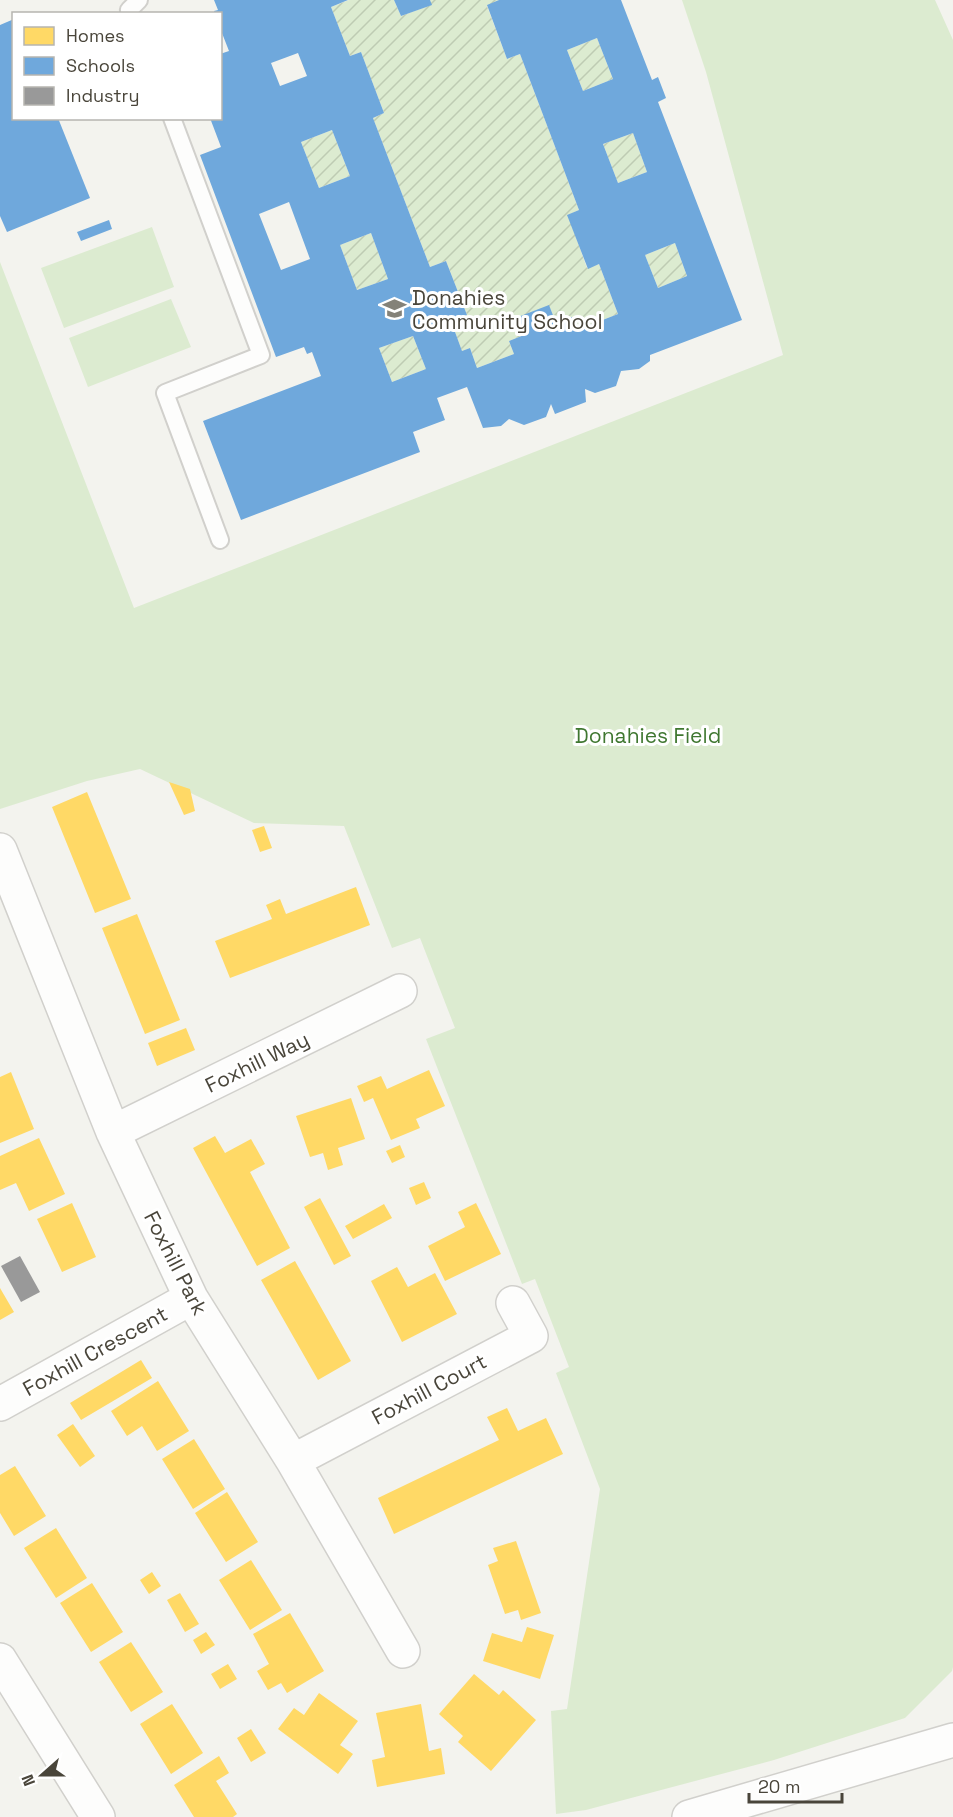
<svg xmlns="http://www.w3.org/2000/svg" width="953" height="1817" viewBox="0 0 953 1817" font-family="'Space Grotesk',sans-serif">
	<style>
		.park { fill: #dcebd0 }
		.garden { fill: url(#garden-furrows) }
		.homes { fill: #ffd966 }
		.schools { fill: #6fa8dc; fill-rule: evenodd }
		.industry { fill: #999 }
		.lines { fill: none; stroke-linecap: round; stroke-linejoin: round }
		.service-casing { stroke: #d1d0cc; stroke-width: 20 }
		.minor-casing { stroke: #d1d0cc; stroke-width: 36 }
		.tertiary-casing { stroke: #d1d0cc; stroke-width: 36 }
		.service { stroke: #fdfdfc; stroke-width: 16 }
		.minor { stroke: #fdfdfc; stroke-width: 33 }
		.tertiary { stroke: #fdfdfc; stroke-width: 33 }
		.labels { text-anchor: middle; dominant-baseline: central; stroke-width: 6; stroke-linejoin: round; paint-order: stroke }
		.poi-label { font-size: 21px; fill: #49453a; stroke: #fff; text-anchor: start }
		.park-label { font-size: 21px; fill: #3f7730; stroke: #fff }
		.street-label { font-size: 21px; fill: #49453a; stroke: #fff }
	</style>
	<defs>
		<pattern id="garden-furrows" width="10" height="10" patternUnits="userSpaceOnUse" patternTransform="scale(1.5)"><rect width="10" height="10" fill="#dcebd0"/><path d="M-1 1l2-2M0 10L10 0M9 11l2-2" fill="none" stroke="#becbb3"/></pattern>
	</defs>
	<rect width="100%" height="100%" fill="#f3f3ee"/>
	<!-- park -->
	<path class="park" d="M682,0H935L953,40V1667L952,1671L905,1718L774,1760L586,1810L556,1814L551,1711L567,1709L600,1489L556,1373L569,1367L535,1279L522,1284L426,1039L455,1028L420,938L392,948L344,826L254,823L140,769L87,781L0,809V262L134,608L783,355L706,72Z
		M152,227L174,287L64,328L41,268Z
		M171,299L191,347L88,387L69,338Z"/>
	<!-- garden -->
	<path class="garden" d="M349,0H394L401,16L431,5L430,0H499L487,6L507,59L520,54L579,210L568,215L587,268L599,264L618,314L577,330L572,317L556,323L549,306L524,335L509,341L514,354L477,368L470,348L462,351L451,321L467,315L446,261L430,267L373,118L384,113L361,52L350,56L331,7Z
		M597,38L613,79L583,91L567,50Z
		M332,130L350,176L319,188L301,142Z
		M633,133L647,172L618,183L603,144Z
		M371,233L388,279L357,290L340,245Z
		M675,243L687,276L658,288L645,255Z
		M413,336L426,369L392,382L379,348Z"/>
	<!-- homes -->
	<path class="homes" d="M169,782L190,789L195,811L184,815Z
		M87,792L131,899L95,913L52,807Z
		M264,826L272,848L260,852L252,830Z
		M356,887L370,925L230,978L215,941L272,919L266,905L280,899L286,914Z
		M137,914L180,1020L145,1034L102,928Z
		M186,1028L195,1050L157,1066L148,1043Z
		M429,1070L445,1106L416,1119L420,1128L391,1140L373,1098L364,1102L357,1086L381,1076L387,1089Z
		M11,1072L34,1129L0,1143V1077Z
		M351,1098L365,1139L338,1148L343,1165L328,1170L323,1153L310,1157L296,1116Z
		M215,1136L225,1153L251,1139L265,1164L250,1172L290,1248L257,1266L193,1148Z
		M39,1138L65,1194L29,1211L16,1183L0,1190V1156Z
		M400,1145L405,1157L392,1163L386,1151Z
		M424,1182L431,1198L416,1205L409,1188Z
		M320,1198L351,1256L334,1265L304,1207Z
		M72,1203L96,1257L62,1272L37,1219Z
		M476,1203L501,1254L445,1281L428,1246L465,1227L458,1212Z
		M384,1204L392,1218L353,1239L345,1226Z
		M295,1261L351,1361L318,1380L261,1280Z
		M397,1267L408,1287L435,1273L457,1314L402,1342L371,1281Z
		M0,1288L14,1312L0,1320Z
		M141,1360L152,1378L81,1420L70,1403Z
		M158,1381L189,1431L157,1451L142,1426L127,1436L111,1411Z
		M507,1408L518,1431L546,1418L563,1454L394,1534L378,1498L499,1440L487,1417Z
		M73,1424L95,1456L80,1467L57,1435Z
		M194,1439L225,1489L193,1509L162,1459Z
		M15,1466L46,1516L14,1536L0,1513V1475Z
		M227,1492L258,1542L226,1562L195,1513Z
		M56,1528L87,1578L56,1598L24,1548Z
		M516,1541L541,1613L521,1620L518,1610L505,1614L488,1565L498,1561L493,1548Z
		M251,1560L282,1610L250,1630L219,1580Z
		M152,1572L161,1586L149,1594L140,1580Z
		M92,1583L123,1632L91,1652L60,1603Z
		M180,1593L199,1624L185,1632L167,1600Z
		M290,1613L324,1671L287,1693L281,1683L268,1690L257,1671L269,1664L253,1634Z
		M527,1627L554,1635L540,1679L483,1661L492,1633L522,1642Z
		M206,1632L215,1645L201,1654L193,1640Z
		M131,1642L163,1692L131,1712L99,1662Z
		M228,1664L237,1679L220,1689L211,1674Z
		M474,1674L499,1695L503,1690L536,1720L491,1771L458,1742L463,1736L439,1714Z
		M319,1693L358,1721L340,1745L353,1754L338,1774L278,1729L294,1708L304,1715Z
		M172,1704L203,1753L171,1774L140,1724Z
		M421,1704L429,1751L441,1748L445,1774L377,1787L372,1760L385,1757L376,1713Z
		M251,1729L266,1753L251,1762L237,1738Z
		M219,1756L229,1773L216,1781L237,1814L233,1817H194L174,1785Z"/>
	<!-- schools -->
	<path class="schools" d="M214,0H348L331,7L350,56L361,52L384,113L373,118L430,267L446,261L467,315L451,321L462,351L470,348L477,368L514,354L509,341L524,335L518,317L549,305L556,323L572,317L577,330L618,314L599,264L588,269L567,215L579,210L520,54L507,59L487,5L499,0H621L652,80L658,77L666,98L658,102L742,320L650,355V361L639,369L621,371L616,386L595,393L585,389L586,402L555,414L551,404L546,417L524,425L509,419L501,426L483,428L467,387L437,398L445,420L413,432L420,452L241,520L203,421L321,376L312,352L307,354L304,347L276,357L200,155L221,147L210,118H220V54L229,51L220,28V14H215L214,11L218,10ZM597,38L613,79L583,91L567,50ZM298,53L307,76L280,86L271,63ZM332,130L350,176L319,188L301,142ZM633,133L647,172L618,183L603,144ZM289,202L310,259L281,270L259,214ZM371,233L388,279L357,290L340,245ZM675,243L687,276L658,288L645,255ZM413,336L426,369L392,382L379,348Z
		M394,0H430L432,5L401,16Z
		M14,19V118H58L90,198L7,232L0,216V25Z
		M109,220L112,229L81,241L77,232Z"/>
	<!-- industry -->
	<path class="industry" d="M20,1256L40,1292L21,1302L1,1266Z"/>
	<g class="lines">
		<defs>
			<path id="service" d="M131,14L129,10L139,0
				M172,118L261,355L165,393L220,540"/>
			<path id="minor" d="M0,850L113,1132L191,1298L293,1461L403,1651
				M113,1132L400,991
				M0,1404L191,1298
				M293,1461L531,1336L513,1303
				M0,1660L98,1817"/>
			<path id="tertiary" d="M689,1817L953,1740"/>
		</defs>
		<!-- service casing -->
		<use href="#service" class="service-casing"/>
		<!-- minor casing -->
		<use href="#minor" class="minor-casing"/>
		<!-- tertiary casing -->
		<use href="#tertiary" class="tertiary-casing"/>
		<!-- service -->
		<use href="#service" class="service"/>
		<!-- minor -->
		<use href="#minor" class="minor"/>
		<!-- tertiary -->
		<use href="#tertiary" class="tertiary"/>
	</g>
	<!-- icons -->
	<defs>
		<symbol id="school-bare" viewBox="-9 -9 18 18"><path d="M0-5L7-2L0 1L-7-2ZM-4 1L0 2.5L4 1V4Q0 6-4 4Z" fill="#848279" stroke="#fff" stroke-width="2.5" paint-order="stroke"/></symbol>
	</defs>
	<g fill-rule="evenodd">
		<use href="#school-bare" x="378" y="292" width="33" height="33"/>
	</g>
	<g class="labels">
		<!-- poi labels -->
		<g class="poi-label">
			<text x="412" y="297">Donahies<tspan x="412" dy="24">Community School</tspan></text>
		</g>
		<!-- park labels -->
		<g class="park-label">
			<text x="648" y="735">Donahies Field</text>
		</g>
		<!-- street labels -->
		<g class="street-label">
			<text transform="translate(257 1062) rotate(-26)">Foxhill Way</text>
			<text transform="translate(176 1263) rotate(63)">Foxhill Park</text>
			<text transform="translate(95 1351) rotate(-29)">Foxhill Crescent</text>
			<text transform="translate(429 1389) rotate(-28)">Foxhill Court</text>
		</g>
	</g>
	<!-- legend -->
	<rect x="12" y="12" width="210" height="108" fill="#ffffff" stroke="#b6b5b0" stroke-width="1.5"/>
	<rect x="24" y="27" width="30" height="18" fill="#ffd966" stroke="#b6b5b0" stroke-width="1.5"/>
	<text x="66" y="42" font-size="18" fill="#49453a">Homes</text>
	<rect x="24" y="57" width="30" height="18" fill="#6fa8dc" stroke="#b6b5b0" stroke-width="1.5"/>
	<text x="66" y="72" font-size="18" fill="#49453a">Schools</text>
	<rect x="24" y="87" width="30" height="18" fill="#999999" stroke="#b6b5b0" stroke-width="1.5"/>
	<text x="66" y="102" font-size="18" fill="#49453a">Industry</text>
	<!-- north arrow -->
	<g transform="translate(42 1775) rotate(249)" stroke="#ffffff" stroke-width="4.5" paint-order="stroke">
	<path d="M0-4.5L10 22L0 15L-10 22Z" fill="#49453a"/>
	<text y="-9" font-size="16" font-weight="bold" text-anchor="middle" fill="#49453a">N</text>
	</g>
	<!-- scale -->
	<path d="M749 1793v9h93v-9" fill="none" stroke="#49453a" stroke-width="3"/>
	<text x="758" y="1793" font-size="18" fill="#49453a" stroke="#ffffff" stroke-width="4.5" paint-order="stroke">20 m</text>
</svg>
